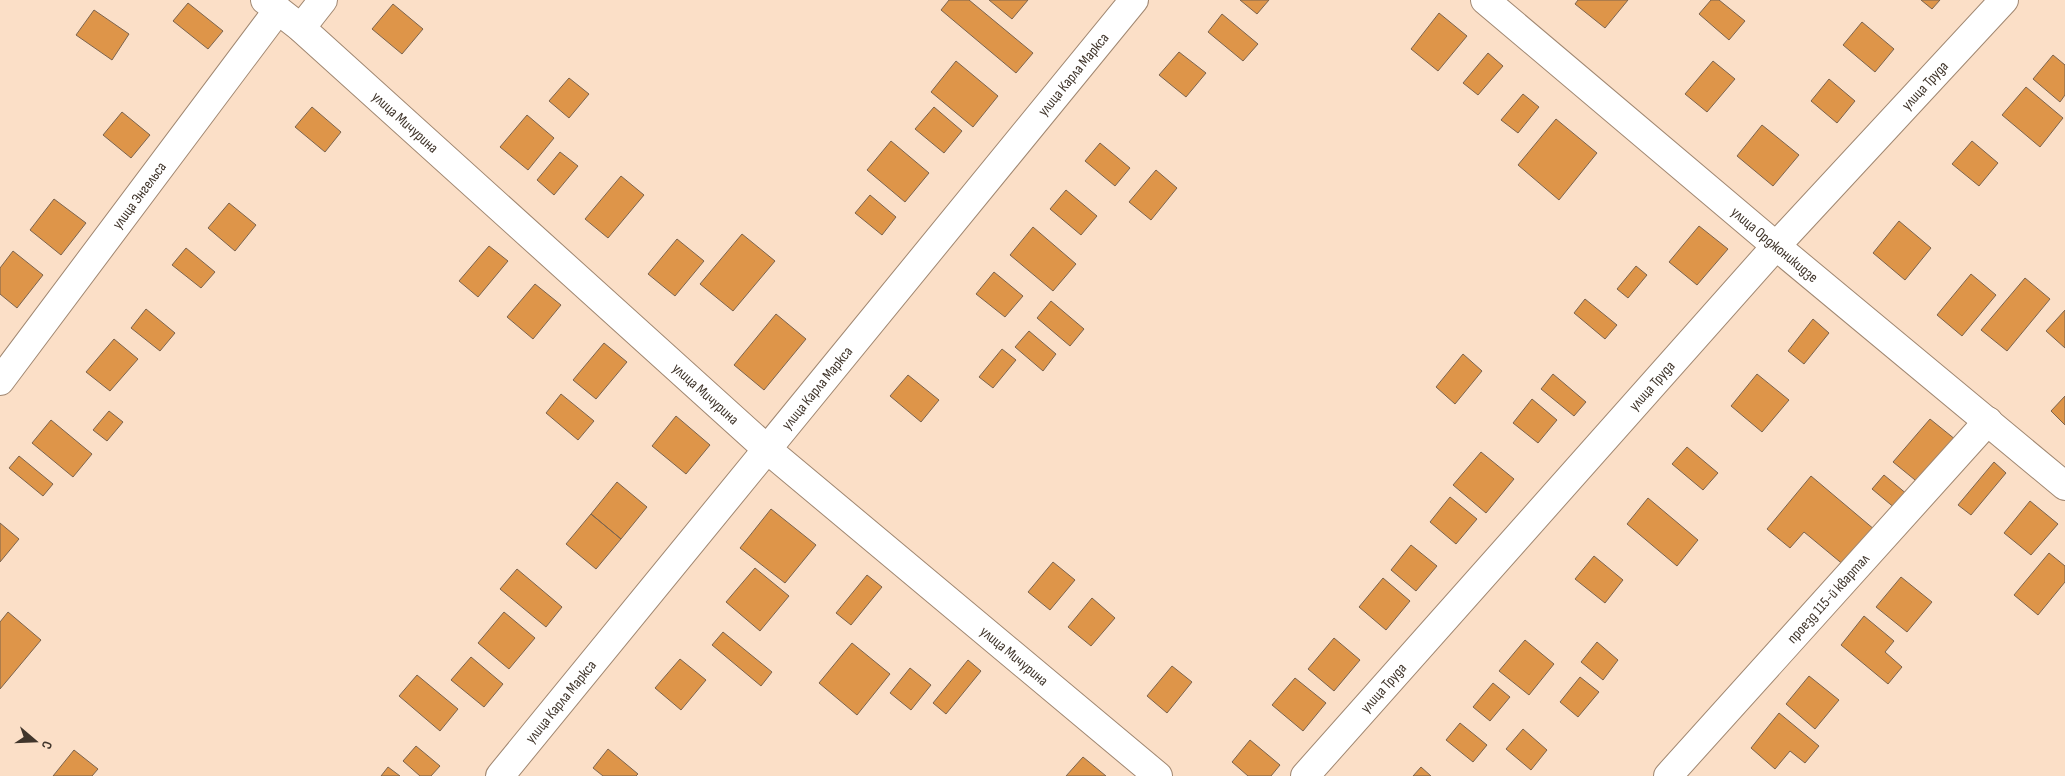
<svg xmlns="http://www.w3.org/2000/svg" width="2065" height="776" viewBox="0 0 2065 776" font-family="'Sofia Sans Condensed',sans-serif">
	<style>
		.building { fill: #de9549; stroke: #7c644e }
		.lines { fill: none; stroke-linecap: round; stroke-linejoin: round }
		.minor-casing { stroke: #a08771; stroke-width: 30 }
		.minor { stroke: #fff; stroke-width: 28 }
		.labels { text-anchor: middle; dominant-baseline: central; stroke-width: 4.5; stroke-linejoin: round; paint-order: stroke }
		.street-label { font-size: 15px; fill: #40352b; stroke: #fbdfc7 }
	</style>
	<rect width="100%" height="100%" fill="#fbdfc7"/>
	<!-- building -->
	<path class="building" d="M949,0H969L1033,53L1016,73L941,10Z
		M989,0H1028L1012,19Z
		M1240,0H1269L1257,14Z
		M1578,0H1628L1605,28L1575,4Z
		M1711,0H1719L1745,21L1729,40L1699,14Z
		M1921,0H1940L1932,9Z
		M188,3L223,31L208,49L173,21Z
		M393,4L423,29L402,54L372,29Z
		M94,10L129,34L112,60L76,35Z
		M1439,13L1467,36L1438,71L1411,49Z
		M1222,14L1258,44L1243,61L1208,32Z
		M1862,22L1894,49L1875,72L1843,45Z
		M1179,52L1206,73L1186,97L1159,75Z
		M1488,53L1503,66L1478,95L1463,83Z
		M2053,55L2065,65V95L2060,102L2033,79Z
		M956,61L998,96L973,127L931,92Z
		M1713,61L1735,79L1707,112L1685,94Z
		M569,78L589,94L569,118L549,101Z
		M1829,79L1855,101L1837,123L1811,101Z
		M2026,87L2063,118L2040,147L2002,115Z
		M1523,94L1539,107L1518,133L1501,120Z
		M312,107L341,132L325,152L295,127Z
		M934,107L962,131L944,153L915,129Z
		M122,112L150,135L131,158L103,135Z
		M527,115L554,138L528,170L500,147Z
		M1556,119L1597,153L1559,200L1518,165Z
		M1762,125L1799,155L1773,186L1737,156Z
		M891,141L929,173L905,202L867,170Z
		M1972,141L1998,163L1979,186L1952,164Z
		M1100,143L1130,168L1115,186L1085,161Z
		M560,152L578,166L554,195L537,180Z
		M1156,170L1177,188L1151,220L1129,202Z
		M621,176L644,195L608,238L585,219Z
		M1066,190L1097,216L1081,235L1050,209Z
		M870,195L896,217L882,235L855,213Z
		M54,199L86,223L61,255L30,230Z
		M229,203L256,225L235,251L208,228Z
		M1899,221L1931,248L1905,280L1873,253Z
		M1699,226L1728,249L1697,285L1669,262Z
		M1033,227L1076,264L1053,291L1010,255Z
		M742,234L775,261L733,311L700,284Z
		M677,239L704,261L675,296L648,274Z
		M489,246L508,261L478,297L459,281Z
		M186,248L215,272L201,288L172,265Z
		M13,251L43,275L17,308L0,294V268Z
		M1636,266L1647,275L1628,298L1617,289Z
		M994,272L1023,296L1005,317L976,294Z
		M1971,274L1996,295L1962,336L1937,315Z
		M2025,278L2050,299L2007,351L1981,330Z
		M535,284L561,305L533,339L507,317Z
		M1585,299L1617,325L1605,339L1574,313Z
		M1051,301L1084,329L1070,346L1037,318Z
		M146,309L175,333L160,351L131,328Z
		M2065,310V348L2046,331Z
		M776,314L806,339L764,390L734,365Z
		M1813,319L1829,333L1804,364L1788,351Z
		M1029,331L1056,354L1043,371L1015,347Z
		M114,339L138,359L110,391L86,372Z
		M604,343L627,362L596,399L573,380Z
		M1002,349L1016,360L993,388L979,377Z
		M1463,354L1482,371L1455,404L1436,387Z
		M1553,374L1586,402L1574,416L1541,389Z
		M1757,374L1789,400L1762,432L1731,406Z
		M908,375L939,400L921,422L890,396Z
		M561,394L594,421L578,440L546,413Z
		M2065,396V425L2051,411Z
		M1532,399L1557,420L1538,443L1513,423Z
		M109,411L123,422L107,441L93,430Z
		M676,416L710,445L686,474L652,446Z
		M1930,419L1956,440L1920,484L1893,462Z
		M51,420L92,454L73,477L32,443Z
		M1687,447L1718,473L1703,490L1672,464Z
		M1481,452L1514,479L1486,513L1453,485Z
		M19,456L53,484L43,496L9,468Z
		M1994,462L2006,473L1971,515L1958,505Z
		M1884,475L1908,495L1896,509L1872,489Z
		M1811,476L1875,530L1845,566L1804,532L1790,548L1767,529Z
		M617,482L647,507L621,539L591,514Z
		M1450,497L1477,519L1456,544L1430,522Z
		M1648,498L1698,540L1677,566L1627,524Z
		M2030,501L2058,524L2031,555L2004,533Z
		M771,509L816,545L785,583L740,548Z
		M591,514L621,539L596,569L566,544Z
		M0,523L19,539L0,562Z
		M1411,545L1437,566L1416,591L1391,570Z
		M2049,553L2065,566V582L2038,615L2014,595Z
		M1594,556L1623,580L1605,603L1575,579Z
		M1053,562L1075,580L1050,610L1028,592Z
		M755,568L789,596L760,631L726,602Z
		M517,569L562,607L546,627L500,589Z
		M867,575L882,587L851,625L836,613Z
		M1901,577L1932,602L1907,632L1876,607Z
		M1383,578L1410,601L1386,630L1359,607Z
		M1092,598L1115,618L1091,646L1068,627Z
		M8,612L41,640L0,689V622Z
		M504,612L535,638L509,669L478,643Z
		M1864,616L1894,641L1885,652L1902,667L1888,684L1841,645Z
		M723,632L772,672L761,686L712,645Z
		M1334,638L1360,660L1334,691L1308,669Z
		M1525,640L1554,664L1529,695L1499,671Z
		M1597,642L1618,660L1603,680L1581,662Z
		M852,643L890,674L857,715L819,683Z
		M471,657L503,684L484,707L451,680Z
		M680,659L706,680L681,710L655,688Z
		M968,660L981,671L946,714L933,703Z
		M1172,666L1192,682L1167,713L1147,696Z
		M910,668L931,685L911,710L890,693Z
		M417,675L458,709L440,731L399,696Z
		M1809,676L1839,700L1815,729L1786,704Z
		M1580,677L1599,692L1578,717L1560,702Z
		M1295,678L1326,703L1303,731L1272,705Z
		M1493,683L1510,697L1490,721L1473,707Z
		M1779,713L1819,746L1805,763L1790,751L1775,769L1751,748Z
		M1460,723L1487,745L1473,762L1446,740Z
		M1523,729L1547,750L1531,770L1506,749Z
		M1250,740L1280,765L1271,776H1248L1232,762Z
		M416,746L440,766L431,776H420L403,761Z
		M608,749L638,774L636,776H603L593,768Z
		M74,750L98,769L92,776H53Z
		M1083,757L1106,776H1066Z
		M388,767L400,776H381Z
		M1421,767L1431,776H1413Z"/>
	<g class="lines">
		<defs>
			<g id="minor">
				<path id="s1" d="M265,0L301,28L768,450L1158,776"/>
				<path id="s2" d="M1485,0L1776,246L2065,486"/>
				<path d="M301,28L323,0"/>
				<path id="s3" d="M0,381L278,10"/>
				<path id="s4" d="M500,776L1134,0"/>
				<path id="s5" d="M1305,776L1776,246L2004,0"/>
				<path id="s6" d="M1668,776L1988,421"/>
			</g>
		</defs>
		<!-- minor casing -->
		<use href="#minor" class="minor-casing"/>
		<!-- minor -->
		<use href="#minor" class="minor"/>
	</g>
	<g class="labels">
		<!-- street labels -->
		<g class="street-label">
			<text stroke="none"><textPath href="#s4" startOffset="906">улица Карла Маркса</textPath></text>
			<text stroke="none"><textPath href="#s5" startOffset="928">улица Труда</textPath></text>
			<text stroke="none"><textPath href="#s1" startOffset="186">улица Мичурина</textPath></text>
			<text stroke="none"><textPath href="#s3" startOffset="232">улица Энгельса</textPath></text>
			<text stroke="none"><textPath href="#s2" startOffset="379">улица Орджоникидзе</textPath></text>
			<text stroke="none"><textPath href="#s5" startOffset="522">улица Труда</textPath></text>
			<text stroke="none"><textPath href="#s4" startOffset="501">улица Карла Маркса</textPath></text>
			<text stroke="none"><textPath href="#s1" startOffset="591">улица Мичурина</textPath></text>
			<text stroke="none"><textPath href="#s6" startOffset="239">проезд 115-й квартал</textPath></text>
			<text stroke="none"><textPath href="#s1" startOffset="996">улица Мичурина</textPath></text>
			<text stroke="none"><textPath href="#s5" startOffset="118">улица Труда</textPath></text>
			<text stroke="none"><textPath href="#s4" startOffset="96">улица Карла Маркса</textPath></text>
		</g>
	</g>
	<!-- north arrow -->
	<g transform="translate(35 741) rotate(109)" stroke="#fbdfc7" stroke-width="4" paint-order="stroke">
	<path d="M0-4L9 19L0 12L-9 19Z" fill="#40352b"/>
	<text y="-8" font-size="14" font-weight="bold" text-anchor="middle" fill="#40352b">С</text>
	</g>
</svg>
